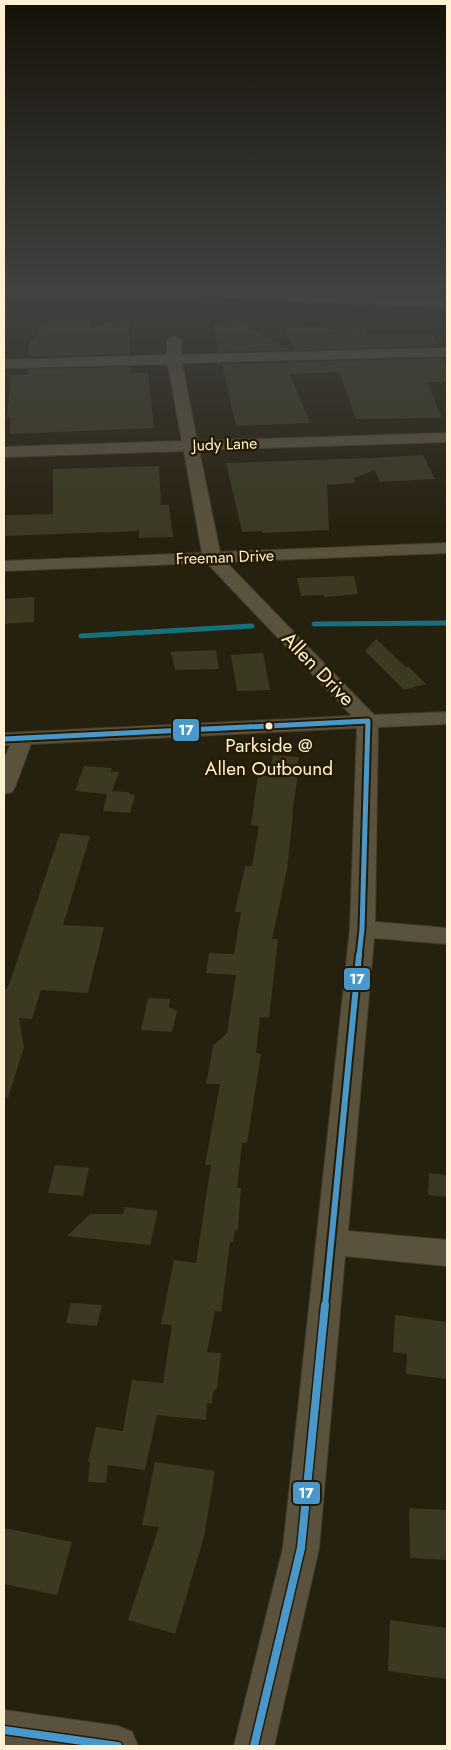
<svg xmlns="http://www.w3.org/2000/svg" width="451" height="1750" viewBox="0 0 451 1750" font-family="Jost,sans-serif">
	<style>
		.lines { fill: none; stroke-linecap: round; stroke-linejoin: round }
		.stream { stroke: #14727e; stroke-width: 5 }
		.building { fill: #3c3923 }
		.minor-casing { stroke: #423d2e; stroke-width: 2 }
		.motorway-casing { stroke: #423d2e; stroke-width: 1 }
		.minor { fill: #5a523d; fill-rule: evenodd }
		.motorway { fill: #5c614b; fill-rule: evenodd }
		.bus-1-far2-casing { stroke: #261b00; stroke-width: 9 }
		.bus-1-far1-casing { stroke: #261b00; stroke-width: 10 }
		.bus-1-casing { stroke: #261b00; stroke-width: 11 }
		.bus-1-far2 { stroke: #4798cd; stroke-width: 5 }
		.bus-1-far1 { stroke: #4798cd; stroke-width: 6 }
		.bus-1 { stroke: #4798cd; stroke-width: 8 }
		.bus-dot { fill: #fcf1d2; stroke: #261b00; stroke-width: 2 }
		.labels { text-anchor: middle; dominant-baseline: central; stroke-width: 5; stroke-linejoin: round; paint-order: stroke }
		.far-street-label { font-size: 16px; fill: #fcf1d2; stroke: #261b00 }
		.bus-label { font-size: 19px; fill: #fcf1d2; stroke: #261b00 }
		.street-label { font-size: 20px; fill: #fcf1d2; stroke: #261b00 }
		.line-badge { stroke: #261b00; stroke-width: 2 }
		.badge-label { font-size: 14px; text-anchor: middle; font-weight: bold; fill: #fff }
	</style>
	<rect width="100%" height="100%" fill="#26200e"/>
	<g class="lines">
		<!-- stream -->
		<path class="stream" d="M314,624L447,623
			M81,636L252,626"/>
	</g>
	<!-- building -->
	<path class="building" d="M87,319L91,321L92,327L115,321L119,323L129,320L130,354L28,357L29,343L49,320Z
		M237,320L290,350L219,352L214,325Z
		M328,326L330,329L366,328L370,335H433L438,346L295,350L286,328Z
		M443,358L447,368V382H427L442,418L356,419L339,372L290,374L310,423L236,426L222,364Z
		M131,367L132,373H148L154,428L10,434V417H7L11,375H28V369Z
		M423,455L435,479L380,482L375,470L354,478L355,483L327,485L329,530L262,533V531L242,532L226,463L370,458Z
		M159,466L161,505H169L173,537L139,538V531L5,536L6,515L53,514V469Z
		M354,576L358,594L324,597V595L301,596L297,578Z
		M34,597V622L4,624V599Z
		M376,639L406,667L408,666L426,684L404,690L365,651Z
		M216,650L219,669L175,670L171,652Z
		M263,653L270,690L237,691L231,655Z
		M273,755L299,757L297,768H299L292,814H293L287,870L272,939H278L269,1018L260,1017L256,1053L261,1054L247,1143H242L237,1188H241L238,1230H235L233,1242H230L221,1312L215,1311L207,1352L221,1353L217,1388L213,1392L212,1404L207,1403L206,1420L157,1415L145,1470L108,1465L106,1483L88,1482L90,1462H88L96,1427L123,1431L132,1380L163,1383L172,1325L161,1324L174,1260L196,1263L211,1165H205L220,1084H206L213,1046L227,1033L236,975L206,973L209,953L234,954L241,912H235L245,866H252L259,826L251,825L258,775L269,776Z
		M84,766L112,768L111,772H119L112,791L129,792V794L135,795L130,813L103,811L107,794L75,791Z
		M60,833L90,836L63,925L104,927L88,993L41,990L32,1019L19,1018L24,1047L8,1098L4,1097V989H7L11,979Z
		M148,998L170,999L169,1007L177,1011L172,1032L141,1030Z
		M55,1165L89,1168L83,1196L48,1193Z
		M429,1173L447,1175V1197L428,1195Z
		M125,1207L158,1211L150,1245L67,1236L90,1214H123Z
		M71,1303L102,1305L97,1326L66,1323Z
		M395,1315L447,1322V1379L406,1374L407,1354L393,1352Z
		M155,1462L215,1471L204,1537L175,1634L128,1620L159,1527L142,1525Z
		M409,1508L447,1510V1560L410,1558Z
		M4,1528L72,1542L57,1595L4,1584Z
		M390,1620L447,1628V1679L388,1671Z"/>
	<g class="lines">
		<defs>
			<path id="minor" d="M174,336L181,340V355L447,348V356L182,363L197,441L447,433V442L199,450L220,552L447,543V553L226,562L374,715L447,712V724L378,727L375,922L447,928V944L374,938L348,1231L447,1240V1266L345,1256L319,1548L274,1746H234L283,1548L350,929L357,728L31,744L15,787L12,792L4,794V760L10,745H4V733L352,716L207,563L4,571V561L202,553L184,451L4,457V447L182,441L168,364L4,368V360L167,355V340Z
				M4,1710L118,1726L132,1732L138,1746H4Z"/>
			<path id="motorway" d="M174,292H282L447,300V308L181,296Z"/>
		</defs>
		<!-- minor casing -->
		<use href="#minor" class="minor-casing"/>
		<!-- motorway casing -->
		<use href="#motorway" class="motorway-casing"/>
		<!-- minor -->
		<use href="#minor" class="minor"/>
		<!-- motorway -->
		<use href="#motorway" class="motorway"/>
		<defs>
			<path id="bus-1-far2" d="M4,739L368,721
				M359,956L362,929L368,721"/>
			<path id="bus-1-far1" d="M325,1306L359,955"/>
			<path id="bus-1" d="M4,1730L118,1746
				M254,1746L301,1548L325,1305"/>
		</defs>
		<!-- bus-1-far2 casing -->
		<use href="#bus-1-far2" class="bus-1-far2-casing"/>
		<!-- bus-1-far1 casing -->
		<use href="#bus-1-far1" class="bus-1-far1-casing"/>
		<!-- bus-1 casing -->
		<use href="#bus-1" class="bus-1-casing"/>
		<!-- bus-1-far2 -->
		<use href="#bus-1-far2" class="bus-1-far2"/>
		<!-- bus-1-far1 -->
		<use href="#bus-1-far1" class="bus-1-far1"/>
		<!-- bus-1 -->
		<use href="#bus-1" class="bus-1"/>
	</g>
	<!-- sky -->
	<linearGradient id="sky" x2="0" y2="1"><stop stop-color="#151208"/><stop offset="0.54" stop-color="#414241"/><stop offset="1" stop-color="#414241" stop-opacity="0"/></linearGradient>
	<rect width="451" height="537" fill="url(#sky)"/>
	<!-- markers -->
	<circle class="bus-dot" cx="269" cy="726" r="4.5"/>
	<g class="labels">
		<!-- far-street labels -->
		<g class="far-street-label">
			<text transform="translate(225 444) rotate(-2)">Judy Lane</text>
			<text transform="translate(225 557) rotate(-2)">Freeman Drive</text>
		</g>
		<!-- bus labels -->
		<g class="bus-label">
			<text x="269" y="745">Parkside @<tspan x="269" dy="23">Allen Outbound</tspan></text>
		</g>
		<!-- street labels -->
		<g class="street-label">
			<text transform="translate(318 669) rotate(46)">Allen Drive</text>
		</g>
	</g>
	<g class="line-badge">
		<rect x="172" y="718" width="28" height="24" rx="5" fill="#4798cd"/>
		<rect x="343" y="967" width="28" height="24" rx="5" fill="#4798cd"/>
		<rect x="292" y="1481" width="29" height="24" rx="5" fill="#4798cd"/>
	</g>
	<g class="badge-label">
		<text x="186" y="735">17</text>
		<text x="357" y="984">17</text>
		<text x="306" y="1498">17</text>
	</g>
	<!-- border -->
	<rect width="451" height="1750" fill="none" stroke="#fcf1d2" stroke-width="10"/>
</svg>
